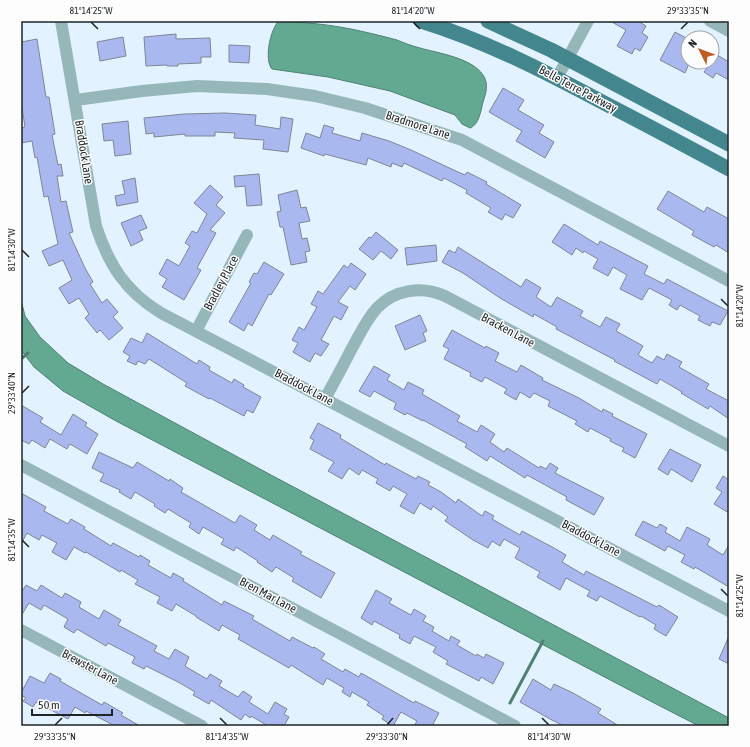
<svg xmlns="http://www.w3.org/2000/svg" width="750" height="747" viewBox="0 0 750 747" font-family="'Asap Condensed',sans-serif">
	<style>
		.water { fill: #63a992; stroke: #4e8172 }
		.lines { fill: none; stroke-linecap: round; stroke-linejoin: round }
		.stream { stroke: #4e8172; stroke-width: 3 }
		.building { fill: #a9b9f0; stroke: #808595 }
		.minor { stroke: #96b7ba; stroke-width: 12 }
		.major { stroke: #43868d; stroke-width: 15 }
		.ticks { fill: none; stroke: #1e2428; stroke-width: 1.5 }
		.labels { text-anchor: middle; dominant-baseline: central; stroke-width: 3; stroke-linejoin: round; paint-order: stroke }
		.street-label { font-size: 12px; fill: #1e2428; stroke: #fdfdfd }
		.neatline { fill: none; stroke: #1e2428; stroke-width: 1.5 }
		.ticks-label { font-size: 10px; text-anchor: middle; fill: #1e2428 }
	</style>
	<rect width="100%" height="100%" fill="#e2f3ff"/>
	<!-- water -->
	<path class="water" d="M279,21C288,21 298,22 307,23C337,25 367,32 397,40C404,43 412,46 420,48C438,53 472,58 483,75C489,84 486,93 483,102C481,110 479,125 470,128L462,124L455,115L390,91L328,77L272,69C264,60 270,29 279,21Z
		M21,300L25,316L40,337L68,363L103,384L271,475L729,718V726H699L658,705L116,421L63,391L34,367L21,350Z"/>
	<g class="lines">
		<!-- stream -->
		<path class="stream" d="M21,359L28,353
			M510,703L543,641"/>
	</g>
	<!-- building -->
	<path class="building" d="M610,21H638L646,26L642,33L648,37L640,51L635,48L632,54L617,46L626,30Z
		M675,32L688,39V66L685,73L660,60Z
		M176,34V39L210,38L211,57H201V63L178,64V66H167V65L146,66L144,37Z
		M123,37L126,56L100,61L97,42Z
		M37,39L46,97H49L55,134L52,135L58,165L61,164L63,176H57L61,202L66,201L73,232L69,233L85,268L93,282L90,284L102,303L107,299L118,312L113,317L123,328L109,340L100,330L97,333L85,318L89,314L79,298L69,304L59,288L72,280L63,260L49,266L42,251L58,244L48,196L44,197L37,157L35,158L32,141L21,143V128L25,127L21,101V42Z
		M229,45L250,46L249,63L229,62Z
		M712,52L729,62V80L716,73L713,78L704,72L707,68L696,62H712Z
		M503,88L524,100L518,110L544,125L539,133L554,142L545,158L516,141L522,131L489,112Z
		M225,113L256,115L255,125L280,129L281,117L293,119L288,152L263,149L264,140L234,138L235,133L215,132V136H185V134L154,137V133L146,134L144,118L184,114Z
		M128,121L131,154L115,156L113,140L104,141L102,124Z
		M324,125L334,128L332,133L360,141L362,133L389,141L411,150L458,172L465,175L467,172L487,182L486,184L521,205L513,218L505,214L502,220L488,212L491,208L466,193L467,190L444,178L442,181L404,163L402,167L392,163L391,167L368,158L366,165L325,154L324,156L301,148L306,133L320,138Z
		M259,174L262,205L247,206L245,186L235,187L234,176Z
		M135,178L138,202L117,206L115,196L125,194L122,181Z
		M210,185L223,197L216,205L225,213L210,230L216,233L197,268L201,270L184,300L162,287L167,279L159,274L167,259L179,266L190,246L185,243L192,231L197,233L207,214L194,203Z
		M297,190L301,208L306,207L310,221L299,223L302,239L307,238L310,251L305,252L307,262L291,265L283,227H280L277,212L281,211L278,195Z
		M668,191L704,212L707,207L729,219V253L716,245L714,247L692,235L694,231L657,209Z
		M141,215L147,228L139,231L143,240L131,246L121,223Z
		M564,224L598,245L600,241L648,266L644,274L664,284L667,279L728,311L720,325L712,322L710,326L698,320L700,316L680,305L677,310L669,305L672,300L649,288L642,300L620,289L627,275L613,267L608,276L593,268L598,259L584,251L583,253L576,248L572,255L552,242Z
		M376,232L398,250L391,259L381,251L373,260L359,249L369,237L371,238Z
		M436,245L437,261L407,265L405,248Z
		M458,247L521,287L526,279L541,288L536,297L551,307L557,297L583,311L580,316L600,327L606,317L620,324L616,331L643,346L638,355L652,363L657,356L664,360L667,354L682,362L679,367L709,384L706,389L729,401V419L710,406L708,409L681,393L682,392L660,379L657,384L614,361L615,360L556,329L557,327L534,314L533,317L500,298L463,273L442,262L449,250L455,253Z
		M264,262L284,274L271,295L269,294L252,326L248,323L244,331L229,322L251,283L249,282L254,273L257,274Z
		M351,263L366,274L355,290L350,286L338,302L348,307L341,320L334,316L321,340L329,344L321,356L315,353L310,362L293,352L298,343L292,340L299,327L304,330L317,307L311,304L318,291L323,294L344,265L348,268Z
		M420,315L427,331L423,333L426,341L405,350L395,326Z
		M452,330L485,348L486,346L499,353L495,361L517,372L521,365L543,378L542,380L579,398L602,412L603,409L613,414L612,416L647,434L635,458L622,451L624,448L610,441L611,439L590,428L588,432L575,424L577,421L548,406L550,401L534,393L530,398L520,392L516,400L504,393L507,389L485,377L482,382L470,376L471,373L444,359L449,349L443,346Z
		M147,333L197,364L199,360L210,367L209,370L232,383L234,379L244,385L243,387L261,397L253,413L247,410L244,416L210,398L209,399L185,386L187,383L149,359L145,364L138,361L136,365L127,361L130,356L123,352L131,338L142,343Z
		M374,366L390,375L387,380L404,390L408,382L424,390L422,394L460,416L457,421L477,432L481,425L495,434L490,442L504,452L507,448L539,468L540,466L546,469L550,463L558,468L555,473L604,498L594,515L566,500L567,497L527,475L525,478L490,456L487,461L465,447L467,444L423,420V421L407,413L405,415L394,409L396,403L374,391L370,397L359,391Z
		M21,405L43,418L40,422L61,435L73,414L87,423L85,426L98,434L87,454L70,444L67,449L50,439L45,448L32,440L29,444L21,440Z
		M318,423L341,435L340,438L385,465L386,463L416,479L418,476L430,482L428,485L441,492L456,503L458,499L482,516L485,511L494,516L492,519L520,535L522,531L554,548L566,555L562,562L584,575L586,571L657,607L659,605L678,617L666,636L654,629L656,625L641,616L640,617L600,596L597,601L587,596L590,591L566,578L560,590L537,577L540,572L515,558L520,548L504,539L500,546L492,541L488,548L473,540L445,521L448,517L433,506L431,510L420,503L414,514L400,506L407,494L393,486L390,491L376,483L378,479L362,470L359,475L349,468L342,479L328,471L334,462L310,449L314,440L310,438Z
		M670,449L701,465L692,482L671,469L668,475L658,469Z
		M99,452L133,468L137,462L169,481L170,479L183,488L181,492L235,523L240,515L257,525L254,530L270,540L273,535L302,552L300,554L335,573L321,598L292,581L294,578L276,567L272,572L257,562L258,561L236,547L234,551L221,544L224,539L203,527L199,534L189,527L191,523L168,509L165,513L154,506L155,504L135,492L131,499L119,492L120,490L100,481L104,474L92,468Z
		M723,476L729,480V513L714,504L722,492L716,488Z
		M21,493L46,507L44,511L68,524L71,519L85,527L84,529L111,546L113,543L139,557L140,555L150,561L148,565L171,578L173,573L184,579L183,581L222,605L224,601L254,616L252,619L290,641L292,637L313,648L314,647L325,654L321,659L343,672L345,669L359,677L361,673L414,703L415,701L439,713L432,726H414L417,721L401,712L393,726L382,719L384,716L367,705L369,702L352,692L350,697L342,692L344,688L327,678L323,685L291,665L289,668L238,639L240,635L222,625L219,631L196,617V616L176,604L172,611L157,603L160,597L135,584L138,580L121,570L120,572L86,552L85,553L74,547L66,560L52,552L57,543L42,535L39,540L27,533L21,544Z
		M643,521L657,528L660,524L667,528L665,532L680,541L687,527L710,539L707,545L723,555L729,545V587L695,567L694,569L681,562L685,555L668,546L665,551L635,535Z
		M26,585L37,591L41,585L62,598L65,593L81,602L79,607L99,619L104,610L121,620L118,625L157,646L154,651L169,659L175,649L189,657L185,666L188,668L207,679L210,674L222,681L219,686L238,697L243,691L252,697L249,702L268,714L275,702L287,709L284,714L289,717L284,726H268L251,716L250,718L245,714L241,720L211,700L209,704L193,695L195,692L180,683L146,666L144,669L132,663L135,657L108,643L106,646L77,629L74,633L64,627L68,619L44,605L41,610L29,603L21,616V593Z
		M376,590L392,599L389,603L411,615L414,609L426,616L423,621L434,627L432,631L449,641L451,636L460,641L457,645L476,656L477,654L484,658L486,654L504,663L493,684L481,677L479,681L446,664L448,661L433,652L436,647L414,636L410,644L399,638L400,635L374,621L372,625L361,618Z
		M729,636V664L719,659Z
		M50,673L61,679L60,681L102,705L104,702L123,713L121,715L140,726H115L86,711L85,713L75,707L68,719L36,702L33,707L23,701L26,698L21,695V693L30,676L44,683Z
		M533,679L551,690L554,684L573,693L601,709L598,713L619,726H564L550,719L520,702Z"/>
	<g class="lines">
		<!-- minor -->
		<path class="minor" d="M61,21L96,226C109,265 125,291 161,313L729,611
			M710,21L729,31
			M557,78L588,21
			M76,100L142,91L197,86L267,89L315,96L365,108L462,140L729,281
			M196,331L247,235
			M325,399C334,382 343,366 351,350C359,336 366,320 377,308C395,289 422,286 445,296L729,446
			M21,465L515,726
			M21,630L202,726"/>
		<!-- major -->
		<path class="major" d="M421,21C486,41 546,72 606,104C647,125 688,147 729,169
			M488,21L551,50L729,144"/>
	</g>
	<!-- ticks -->
	<path class="ticks" d="M91,22L98,29M413,22L420,29M681,29L688,22M22,250L29,257M721,299L728,306M22,393L29,386M22,540L29,547M721,589L728,596M220,718L227,725M542,718L549,725M55,725L62,718M387,725L393,718"/>
	<g class="labels">
		<!-- street labels -->
		<g class="street-label">
			<text transform="translate(578 89) rotate(28)">Belle Terre Parkway</text>
			<text transform="translate(418 125) rotate(18)">Bradmore Lane</text>
			<text transform="translate(84 152) rotate(81)">Braddock Lane</text>
			<text transform="translate(221 283) rotate(-62)">Bradley Place</text>
			<text transform="translate(508 330) rotate(28)">Bracken Lane</text>
			<text transform="translate(304 387) rotate(28)">Braddock Lane</text>
			<text transform="translate(591 538) rotate(28)">Braddock Lane</text>
			<text transform="translate(268 595) rotate(28)">Bren Mar Lane</text>
			<text transform="translate(90 667) rotate(28)">Brewster Lane</text>
		</g>
	</g>
	<!-- border -->
	<rect width="750" height="747" fill="none" stroke="#fdfdfd" stroke-width="44"/>
	<!-- north arrow -->
	<g transform="translate(700 50) rotate(312)"><circle r="19" fill="#fdfdfd" stroke="#a4a6a8"/>
	<path d="M0-3L7 15L0 10L-7 15Z" fill="#bf5c24"/>
	<text y="-6" font-size="11" font-weight="bold" text-anchor="middle" fill="#1e2428">N</text>
	</g>
	<!-- scale -->
	<path d="M32 709v6h80v-6" fill="none" stroke="#1e2428" stroke-width="2"/>
	<text x="38" y="709" font-size="12" fill="#1e2428" stroke="#fdfdfd" stroke-width="3" paint-order="stroke">50 m</text>
	<rect x="22" y="22" width="706" height="703" class="neatline"/>
	<g class="ticks-label">
		<text x="91" y="14">81°14'25"W</text>
		<text x="413" y="14">81°14'20"W</text>
		<text x="688" y="14">29°33'35"N</text>
		<text transform="translate(11 250) rotate(-90)" y="4">81°14'30"W</text>
		<text transform="translate(739 306) rotate(-90)" y="4">81°14'20"W</text>
		<text transform="translate(11 393) rotate(-90)" y="4">29°33'40"N</text>
		<text transform="translate(11 540) rotate(-90)" y="4">81°14'35"W</text>
		<text transform="translate(739 596) rotate(-90)" y="4">81°14'25"W</text>
		<text x="55" y="740">29°33'35"N</text>
		<text x="227" y="740">81°14'35"W</text>
		<text x="387" y="740">29°33'30"N</text>
		<text x="549" y="740">81°14'30"W</text>
	</g>
</svg>
